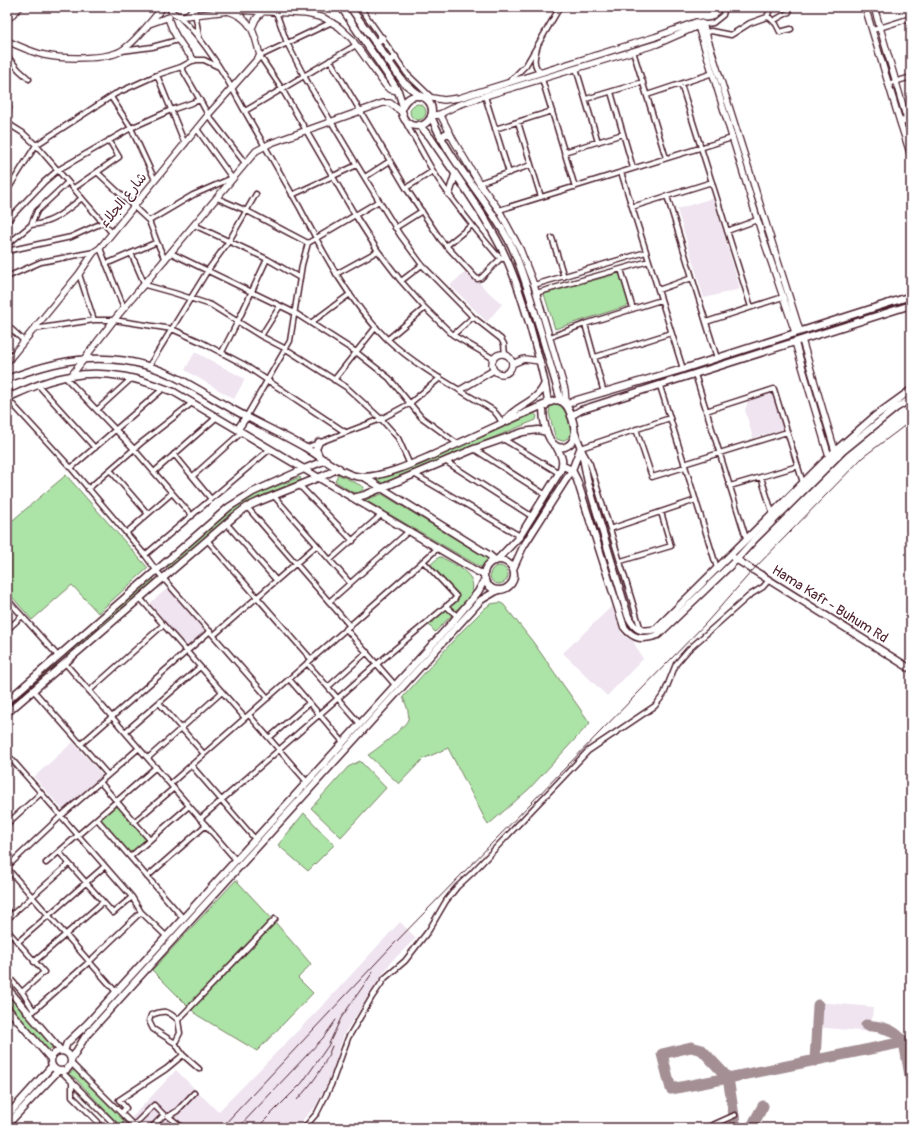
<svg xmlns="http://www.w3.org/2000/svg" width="918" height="1135" viewBox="0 0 918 1135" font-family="Pangolin,'Playpen Sans Arabic',sans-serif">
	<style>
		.built { fill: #efe4f0 }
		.green { fill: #ace3a6; stroke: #7b8168 }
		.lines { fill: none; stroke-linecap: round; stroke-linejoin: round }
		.taxiway { stroke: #a48f95; stroke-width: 11 }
		.street-casing { stroke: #4a1f2b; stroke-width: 7 }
		.secondary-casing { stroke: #4a1f2b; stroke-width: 8 }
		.primary-casing { stroke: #4a1f2b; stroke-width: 9 }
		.street { stroke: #fff; stroke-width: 4 }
		.secondary { stroke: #fff; stroke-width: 5.5 }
		.primary { stroke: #fff; stroke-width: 6 }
		.rail { stroke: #4a1f2b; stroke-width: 1 }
		.labels { text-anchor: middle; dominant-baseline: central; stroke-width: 3.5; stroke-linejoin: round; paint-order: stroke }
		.street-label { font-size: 14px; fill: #4a1f2b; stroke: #fff }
	</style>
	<rect width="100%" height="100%" fill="#fff"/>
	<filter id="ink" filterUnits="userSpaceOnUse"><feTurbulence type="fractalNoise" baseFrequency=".025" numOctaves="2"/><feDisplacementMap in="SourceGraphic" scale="8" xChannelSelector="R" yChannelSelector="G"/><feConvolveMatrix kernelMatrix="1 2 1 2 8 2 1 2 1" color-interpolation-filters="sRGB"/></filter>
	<g filter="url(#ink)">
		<!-- built -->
		<path class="built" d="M713,198L740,289L704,298L677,209Z
			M468,270L484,288L502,304L487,322L450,285Z
			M195,352L245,379L234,399L185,370Z
			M773,393L784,429L753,438L745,410L748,401Z
			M168,588L205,632L186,647L150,603Z
			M612,606L621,632L627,638L633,641L643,659L607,696L563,653Z
			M73,742L102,775L63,810L34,777Z
			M400,922L416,938L391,962L344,1034L331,1076L315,1107L295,1128H122L176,1070L218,1112L326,1002Z
			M817,1002L873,1007L871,1032L815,1027Z"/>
		<!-- green -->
		<path class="green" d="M410 112a8 8 0 1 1 16 0a8 8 0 1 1-16 0Z
			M620,273L630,305L555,329L544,294Z
			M555,404C566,405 569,423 571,432L568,438L562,441L557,439L555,436L549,413L550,407Z
			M533,412L537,416L536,420L383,483L375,479C432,462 480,435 533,412Z
			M338,474L364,487L363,490L358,493L352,492L335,481Z
			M66,475L148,568L98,613L72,585L32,620L7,591V525Z
			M300,477L301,480L259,497L242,506L169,569L167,566L232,508L249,497Z
			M382,494L488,559L482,568L365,500Z
			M439,557H441C453,564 480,574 471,594C468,601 459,607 454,612L448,607L459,598L429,566Z
			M490 575a9 9 0 1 1 18 0a9 9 0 1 1-18 0Z
			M153,578L155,581L67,657L65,654Z
			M496,603H501L504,605L533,642L590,723L529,789L488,825L448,748L423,759L399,784L368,755C376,750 406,727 408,719C410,712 405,703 403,697L460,633L485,608L491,604Z
			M447,608L453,614L435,632L428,624Z
			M56,663L58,665L7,710V705Z
			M360,761L386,788L341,837L311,808L348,767Z
			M116,802L150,840L130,857L97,819Z
			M304,813L334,845L308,871L278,845Z
			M236,880L275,922L311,964L298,978L313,993L257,1051L197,1015L152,970Z
			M7,993L54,1046L48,1051L7,1004Z
			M74,1067L79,1074L125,1121L120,1126L75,1078L68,1074L73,1071Z"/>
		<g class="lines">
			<!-- taxiway -->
			<path class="taxiway" d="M910,1041L904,1042L911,1081
				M691,1047L702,1050L728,1078L671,1089L662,1054Z
				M815,1061L818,1005
				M736,1128L728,1078L904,1042C894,1029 883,1027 866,1025
				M751,1128L763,1106"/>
			<defs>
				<path id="street" d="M194,7L199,36
					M360,7L407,74L432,98
					M276,12L287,43L304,76L357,165L400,235L422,265L473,317L501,339L504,344L505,355
					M179,16C206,42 225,75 243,108C262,141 281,175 300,208C324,254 349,302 387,339C418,368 457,388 493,410L498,416L502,423
					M767,17L770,18L773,21L789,12L790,9L788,7
					M773,21L776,24L780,32L791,29
					M332,22L260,56L282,89L355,215L378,251L401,281L425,308L453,335L494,359
					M700,25L713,23L723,15L725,7
					M873,30L911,18
					M706,32L711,31L731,35L750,23L767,17L769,12L768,7
					M538,45C535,55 531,66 542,73
					M122,51L152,47L178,40
					M633,51L666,158
					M7,56L19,70L29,79
					M330,60L406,188L441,240L477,279L481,278L501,258
					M181,67L200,100
					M576,68L598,142
					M157,75L185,144
					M543,78L542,79L575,187
					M510,81L526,65L560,7
					M681,84L751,307
					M888,84L911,77
					M611,92L633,168
					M647,95L713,73
					M485,96L509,173
					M111,97L131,128L155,180
					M586,99L643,82
					M7,100L9,108L7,116
					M245,111L356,45
					M405,119L407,125C416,140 424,156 433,171C452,201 474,228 497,255L503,259
					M518,122L541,197
					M7,123L23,133L36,145L112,233
					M495,129L552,111
					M564,152L623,134
					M97,172L149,221L157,242L165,260
					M621,172L683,369
					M365,177L390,161
					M479,183L531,165
					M74,188L119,157L109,140
					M406,188L433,171
					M7,191L36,145L115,94L157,75L181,67L194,60H204L219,67
					M292,195L357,165
					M667,196L717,358
					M217,198L247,211L308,243
					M632,207L712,182
					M499,210L732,138
					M7,221L44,182L58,170L131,128L171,110L200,100L208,115L245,163
					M149,221L193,195L232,178L197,129
					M31,225C54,223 64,212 82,198
					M194,225L267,259L300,278
					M395,228L422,211
					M727,231L757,220
					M552,238L564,277
					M7,245L31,225L37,211L68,182
					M446,246L472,225
					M100,248L124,308
					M7,251L71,237L102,223
					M131,253L145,285L174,293L211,305L261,336L286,349L346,387L381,419L398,438L410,465
					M171,253L295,313L356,352L389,378L421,417L458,444
					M106,264L157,242
					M621,269L633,309
					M79,274L94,320
					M336,274L378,251
					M7,277L41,262L94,252
					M401,281L422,265
					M534,285L646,252
					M658,290L692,278
					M536,293L649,261
					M312,322L350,294
					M706,322L783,297
					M585,324L604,393
					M7,325L24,341
					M34,329L94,320H114L172,329L201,342L243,364L345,432
					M453,335L473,317
					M261,336L280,306
					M550,337L585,324L661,300
					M388,339L425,308
					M222,352L238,321L267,259
					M595,357L671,333
					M149,366L208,270L229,241L256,194
					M695,374L746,538
					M65,377L134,449L192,516
					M334,380L376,327
					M38,385L95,448
					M660,386L717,568
					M7,398L71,468L145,555L156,570L268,698
					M97,410L132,378
					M706,411L774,389L803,483
					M246,417L290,341L302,265L308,243L379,201
					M636,429L652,477L685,467
					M503,439L559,473
					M305,448L381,419L409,404L440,378
					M474,449L546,495
					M174,454L211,499
					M445,461L533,517
					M684,464L787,432
					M71,468L164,388
					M110,470L148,514
					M154,472L217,417
					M414,474L520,536
					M193,476L242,432
					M761,477L772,512
					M299,485L353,541
					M730,486L798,466
					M88,489L141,443L192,403
					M273,495L350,583
					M247,507L350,626
					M226,523L276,580
					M610,529L696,500
					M126,533L172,493
					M207,540L311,659
					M145,555L270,449
					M330,560L381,515
					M621,561L671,546L661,512
					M140,598L245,718
					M7,599L58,656
					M329,602L409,531
					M446,606L457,616
					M346,629L395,685
					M7,630L22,616
					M641,630L590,464L581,448L670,418
					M214,635L317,545
					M65,663L236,860
					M307,663L360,724
					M289,679L343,742
					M328,687L367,652
					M33,690L108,775
					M89,691L163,625
					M159,703L204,754
					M249,715L307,782
					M125,732L200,667
					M269,738L309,703
					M81,744L210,631
					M7,754L132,897L141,912L166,936
					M148,758L222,692
					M191,765L255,839
					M100,782L150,840
					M170,784L438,548
					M97,819L183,918
					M200,819L377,664L455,599L456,596L423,561
					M134,822L174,788
					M7,824L41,793
					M59,852L113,913L132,897
					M130,857L189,806
					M46,863L156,767
					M7,867L61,816L139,748
					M7,868L116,992
					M147,877L206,825
					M7,910L11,916
					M7,919L69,864
					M7,930L44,972L22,992
					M18,942L105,866
					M34,962L103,902
					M7,975L22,992L34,1011
					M30,1014L89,962L141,912
					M175,1043L180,1033L178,1020
					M71,1063L133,1125
					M199,1069L183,1055L175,1043L153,1029L149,1021L151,1015C165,1010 167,1010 178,1020L275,919
					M61,1071L118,1128
					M72,1081V1096L98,1122L99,1128
					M121,1113L126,1108L119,1100L166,1069L183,1055
					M168,1116L183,1128
					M169,1116L177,1111L194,1093
					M131,1128L154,1105L164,1115L151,1128
					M304,1128L317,1113L331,1085L348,1038L372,997L385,978L405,961L429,930L446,901L457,887L472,873L588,751L655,706L664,694L676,664L688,650L750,595L763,587L769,580
					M706,1128L735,1115"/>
				<path id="secondary" d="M169,7C174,19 189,19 193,7
					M865,7L900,122L911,119
					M874,7L905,113L911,111
					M307,14L311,11L313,7
					M185,16L237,10L307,14L324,18L339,27L351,38L385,85L389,89L398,91
					M168,18C173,35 183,48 194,60
					M7,20L20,7
					M149,24L169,17
					M252,28L256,19L263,11
					M7,41C19,46 31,52 44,55C62,59 105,60 121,51C134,44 153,19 163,7
					M421,96L444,100L459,98L655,37L696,22L703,24L800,331
					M440,114L454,141L479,183L499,210L520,249L534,285L565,390L566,405
					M431,116L440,114L458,105L485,96L657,44L698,26L764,241L795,332
					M906,116L911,133
					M900,122L911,156
					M802,340L835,451
					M795,342L829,457
					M492 364a10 10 0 1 1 20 0a10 10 0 1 1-20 0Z
					M7,362L79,274L94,252L100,248L208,115L260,56C255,34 252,18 228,11
					M512,364L524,359L540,361
					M71,376L114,320L256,151L271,143L383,103H390L403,113
					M460,390L494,370"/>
				<path id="primary" d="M341,7L391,80L398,91L403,106
					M350,7L404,83L421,96
					M375,43L382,38
					M389,62L395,57
					M402 111a15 15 0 1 1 30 0a15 15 0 1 1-30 0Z
					M431,116C450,164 488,199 511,245C522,268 529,294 537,319C545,347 553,374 561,401
					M419,125L430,137C452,170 477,203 496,238C512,266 521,296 530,326C537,352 545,376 548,403
					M441,139L445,134H450
					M449,194L455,175
					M7,379C54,361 98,351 148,366C178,375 206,395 234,410C257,423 282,434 306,448C321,457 346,478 364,477C386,476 414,463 433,455C471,438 508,420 546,404
					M7,385L9,392L7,398
					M7,398C28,389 49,379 71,376C107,369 141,379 174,392L478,572L484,574
					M557,400C565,401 568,407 571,415C574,424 579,440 567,446C564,448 559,448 556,446C546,440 543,419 543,408L548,403Z
					M566,405L577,400L683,369L911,296
					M571,416L581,410L911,305
					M505,421C516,404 537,404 545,383
					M238,429L246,417
					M575,433L581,448L588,483L628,616C635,630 640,633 656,629L835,451L875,416L911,390
					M319,456L316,449L319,442
					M563,466L572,470L577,480L624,627C634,640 643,640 658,635L736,560L754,540L843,451L896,408L911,399
					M364,477L489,555L496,561L520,536L559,473C565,462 562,457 556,446
					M353,498L365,495L474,449L523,432L538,430L547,432
					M734,558L911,669
					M484 575a15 15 0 1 1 30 0a15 15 0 1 1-30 0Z
					M513,569L523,547L572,470L580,449
					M7,701L229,507L253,492L304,469L326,460
					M7,713L235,516L247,507L258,502L325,475L339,468
					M7,988L61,1051
					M7,1008L51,1059
					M51 1061a10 10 0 1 1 20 0a10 10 0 1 1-20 0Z
					M64,1051L67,1043L87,1024L450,625L478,592L485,579
					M71,1060L85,1037L481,600L498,590
					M7,1116L52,1066
					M7,1125L58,1071"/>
			</defs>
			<!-- street casing -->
			<use href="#street" class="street-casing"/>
			<!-- secondary casing -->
			<use href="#secondary" class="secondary-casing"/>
			<!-- primary casing -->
			<use href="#primary" class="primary-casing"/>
			<!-- street -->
			<use href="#street" class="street"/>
			<!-- secondary -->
			<use href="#secondary" class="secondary"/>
			<!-- primary -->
			<use href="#primary" class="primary"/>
			<!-- rail -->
			<path class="rail" d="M297,1100C314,1081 323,1070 332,1046
				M221,1128L391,947L706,623L753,570L863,457L911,421
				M238,1128L323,1038L336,1020
				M257,1128L302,1083L328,1046L341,1018L373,972"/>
		</g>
	</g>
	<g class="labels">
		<!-- street labels -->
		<g class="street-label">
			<text transform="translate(123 200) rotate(-51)">شارع الجلاء</text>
			<text transform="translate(830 604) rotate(32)">Hama Kafr - Buhum Rd</text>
		</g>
	</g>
	<!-- margin -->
	<rect width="918" height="1135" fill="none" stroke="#fff" stroke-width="24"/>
	<rect x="12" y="12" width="894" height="1111" fill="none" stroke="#4a1f2b" stroke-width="1.5" filter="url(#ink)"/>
</svg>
